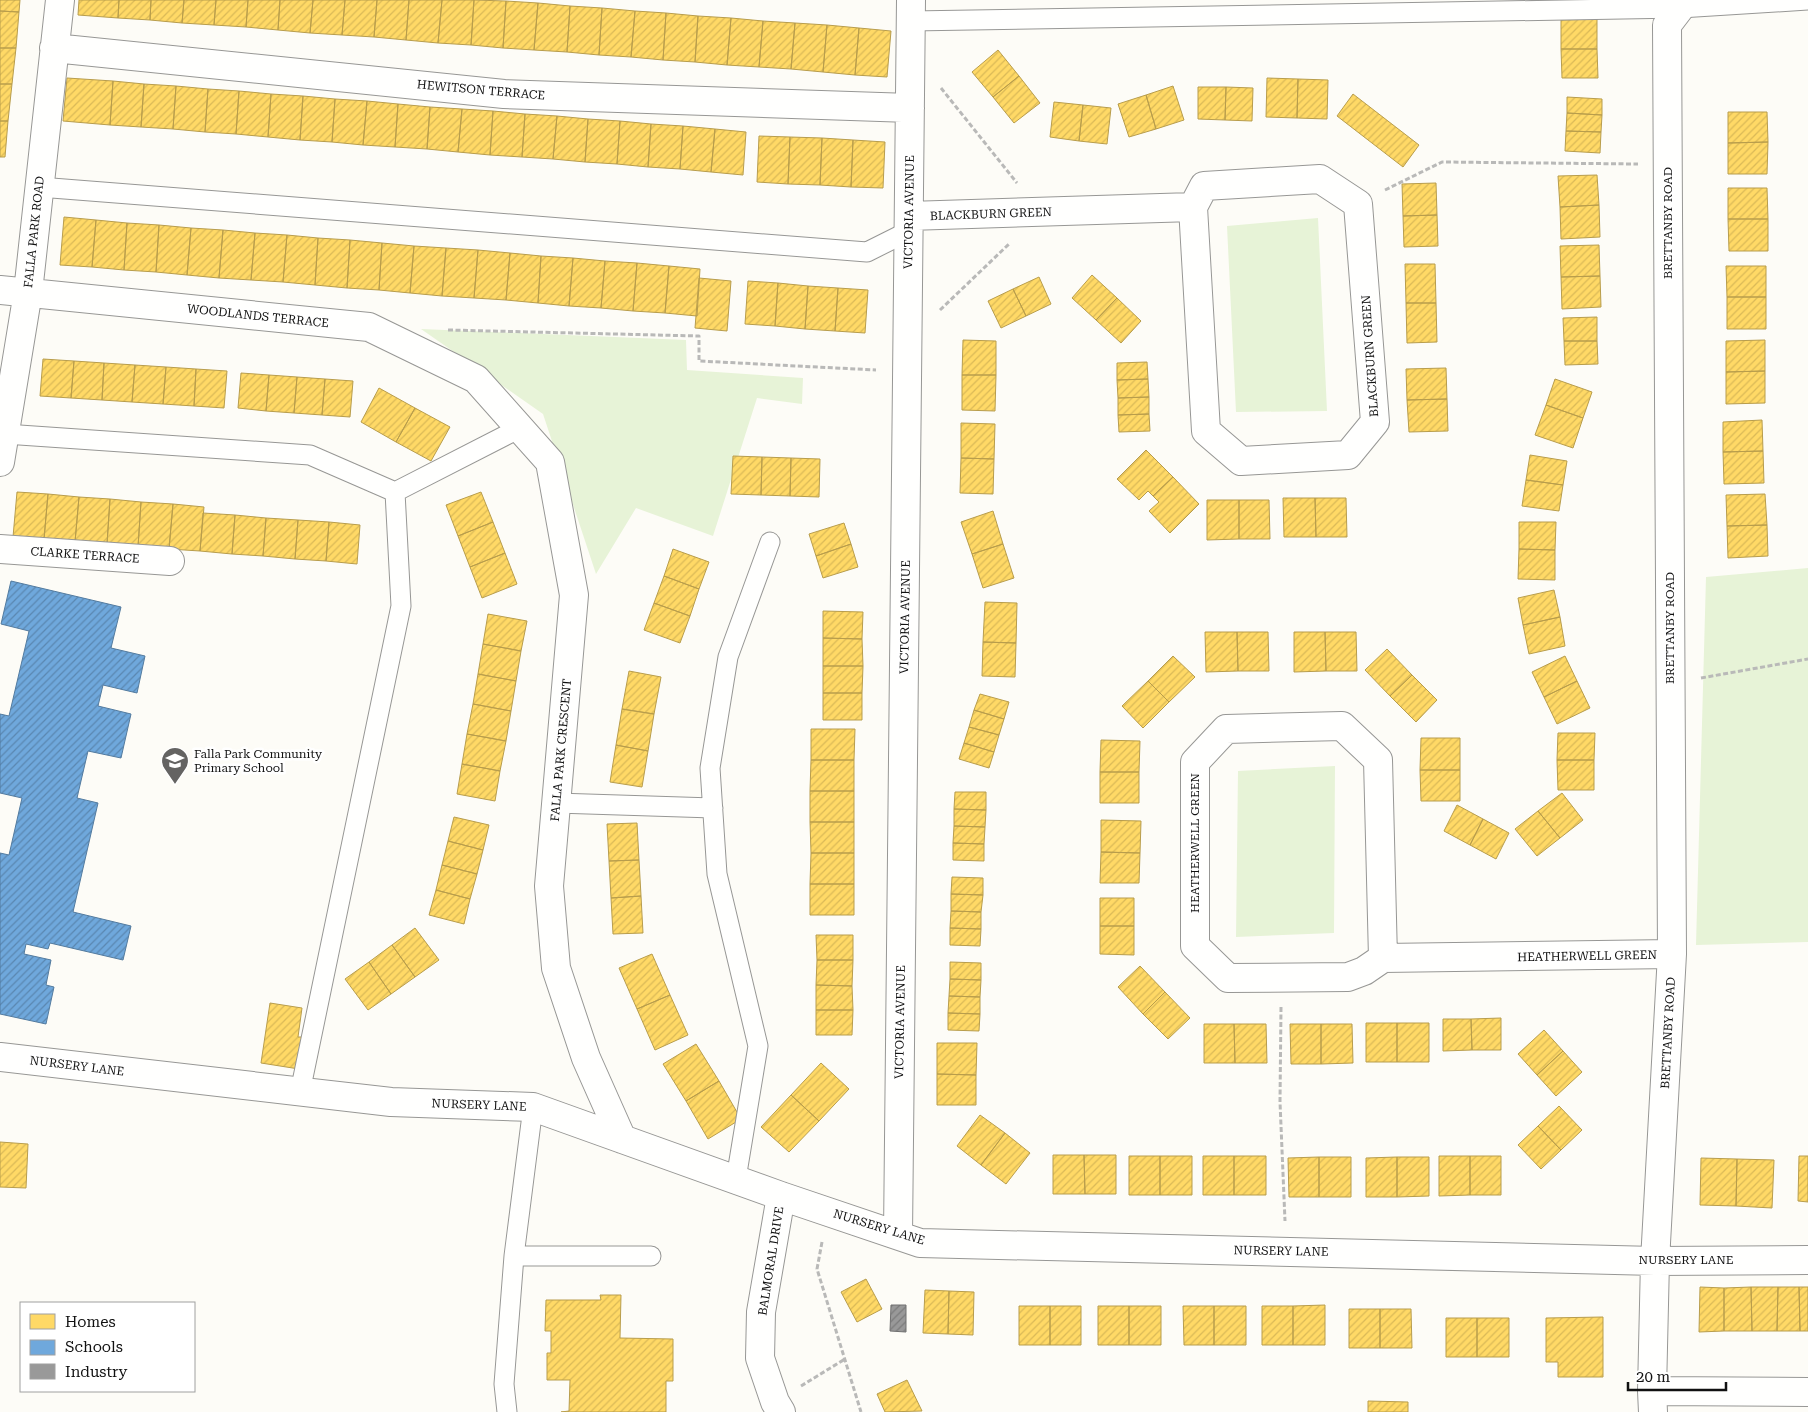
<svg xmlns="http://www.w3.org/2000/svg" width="1808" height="1412" viewBox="0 0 1808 1412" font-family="'Roboto Serif',serif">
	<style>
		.grass { fill: #e7f3d7 }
		.homes { fill: url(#homes-hatch); stroke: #b89d4c }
		.schools { fill: url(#schools-hatch); stroke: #537b9f }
		.industry { fill: url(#industry-hatch); stroke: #707070 }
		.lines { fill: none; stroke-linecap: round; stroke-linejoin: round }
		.service-casing { stroke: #979795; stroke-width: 21 }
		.minor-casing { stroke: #979795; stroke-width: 30 }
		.path { stroke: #b9b9b8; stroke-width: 3; stroke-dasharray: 5 2.5; stroke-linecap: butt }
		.service { stroke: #fffffe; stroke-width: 19 }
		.minor { stroke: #fffffe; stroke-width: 28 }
		.labels { text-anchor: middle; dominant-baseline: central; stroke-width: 5; stroke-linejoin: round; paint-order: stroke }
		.street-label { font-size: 12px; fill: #111; stroke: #fff }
		.poi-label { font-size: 12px; fill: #111; stroke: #fff; text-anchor: start }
	</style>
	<defs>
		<pattern id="homes-hatch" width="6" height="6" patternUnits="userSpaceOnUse" patternTransform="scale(1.25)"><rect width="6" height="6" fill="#ffd966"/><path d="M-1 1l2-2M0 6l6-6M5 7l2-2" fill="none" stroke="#dab957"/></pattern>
		<pattern id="schools-hatch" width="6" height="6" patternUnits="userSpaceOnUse" patternTransform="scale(1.25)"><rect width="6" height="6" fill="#6fa8dc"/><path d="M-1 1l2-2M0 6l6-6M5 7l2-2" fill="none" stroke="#5a87b1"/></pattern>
		<pattern id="industry-hatch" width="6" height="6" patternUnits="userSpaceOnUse" patternTransform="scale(1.25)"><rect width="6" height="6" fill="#999"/><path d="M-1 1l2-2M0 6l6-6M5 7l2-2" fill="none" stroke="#7b7b7b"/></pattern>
	</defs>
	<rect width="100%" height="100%" fill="#fdfcf7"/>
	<!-- grass -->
	<path class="grass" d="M1318,218L1327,411L1236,412L1227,226Z
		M421,329L686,340L687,370L803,378L802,404L757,398L713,536L636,508L596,574L543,414Z
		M1808,568V942L1696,945L1706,577Z
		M1335,766L1334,933L1236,937L1238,771Z"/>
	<!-- homes -->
	<path class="homes" d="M0,0H20L19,12L0,11Z
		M79,0H119L118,18L78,15Z
		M119,0H151L150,20L118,18Z
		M151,0H184L182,23L150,20Z
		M184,0H216L214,25L182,23Z
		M216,0H248L246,27L214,25Z
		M248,0H280L278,30L246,27Z
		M280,0H313L310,33L278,30Z
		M313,0H345L342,35L310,33Z
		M345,0H377L374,37L342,35Z
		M377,0H409L406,40L374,37Z
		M409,0H442L438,43L406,40Z
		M442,0H474L471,45L438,43Z
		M474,0L506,1L503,48L471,45Z
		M506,1L538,3L534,50L503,48Z
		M538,3L570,6L567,52L534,50Z
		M570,6L602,8L599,55L567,52Z
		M602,8L635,11L631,57L599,55Z
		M0,11L19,12L16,48H0Z
		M635,11L666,13L663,60L631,57Z
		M666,13L698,16L695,62L663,60Z
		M698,16L731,18L727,65L695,62Z
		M731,18L763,21L759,67L727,65Z
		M1597,19V49H1561V20Z
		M763,21L795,23L791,69L759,67Z
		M795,23L827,25L823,72L791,69Z
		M827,25L859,28L855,75L823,72Z
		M859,28L891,31L887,77L855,75Z
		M0,48H16L12,84H0Z
		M1561,49H1597L1598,78H1562Z
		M998,50L1019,76L993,97L972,72Z
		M1019,76L1040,103L1014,123L993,97Z
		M67,78L113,81L110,125L63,121Z
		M1267,78L1298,79L1297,118L1266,117Z
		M1298,79L1328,80L1327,119L1297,118Z
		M113,81L144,84L141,127L110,125Z
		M0,84H12L8,121H0Z
		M144,84L176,86L173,129L141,127Z
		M176,86L208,89L205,132L173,129Z
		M1173,86L1184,120L1156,129L1146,95Z
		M1198,87H1226L1225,120L1198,119Z
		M1226,87L1253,88L1252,121L1225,120Z
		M208,89L239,91L236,134L205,132Z
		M239,91L271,94L268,137L236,134Z
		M271,94L303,96L300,140L268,137Z
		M1353,94L1419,145L1403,167L1337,116Z
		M1146,95L1156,129L1129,137L1118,104Z
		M303,96L335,99L332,142L300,140Z
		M1567,97L1602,99V115L1567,113Z
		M335,99L367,101L363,145L332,142Z
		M367,101L398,104L395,147L363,145Z
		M1054,102L1083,105L1079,141L1050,137Z
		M398,104L430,107L427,149L395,147Z
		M1083,105L1111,108L1107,144L1079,141Z
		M430,107L462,109L458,152L427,149Z
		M462,109L493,111L490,155L458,152Z
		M493,111L525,114L522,157L490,155Z
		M1728,112H1767L1768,142L1728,143Z
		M1567,113L1602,115L1601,132L1566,131Z
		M525,114L557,116L553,159L522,157Z
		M557,116L588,119L585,162L553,159Z
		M588,119L620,121L617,164L585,162Z
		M0,121H8L5,157H0Z
		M620,121L651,124L648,167L617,164Z
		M651,124L683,126L680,169L648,167Z
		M683,126L715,129L711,172L680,169Z
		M715,129L746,132L743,175L711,172Z
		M1566,131L1601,132L1600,153L1565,151Z
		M759,136L790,137L788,184L757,182Z
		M790,137L822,138L820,185L788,184Z
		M822,138L853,140L851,187L820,185Z
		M853,140L885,142L883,188L851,187Z
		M1768,142L1767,174H1728V143Z
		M1597,175L1599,205L1560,207L1558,176Z
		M1436,183L1437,215L1403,216L1402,184Z
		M1728,188H1767L1768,219H1728Z
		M1599,205L1600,237L1561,239L1560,207Z
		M1437,215L1438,246L1404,247L1403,216Z
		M64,217L96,220L92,267L60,265Z
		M1728,219H1768V251H1729Z
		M96,220L127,223L124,270L92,267Z
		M127,223L159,225L156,272L124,270Z
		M159,225L191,228L187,275L156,272Z
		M191,228L223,230L219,278L187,275Z
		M223,230L255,233L251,280L219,278Z
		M255,233L287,235L283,282L251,280Z
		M287,235L318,238L315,285L283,282Z
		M318,238L350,240L347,288L315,285Z
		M350,240L382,243L379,290L347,288Z
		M382,243L414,246L410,293L379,290Z
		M1599,245L1600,276L1561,277L1560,246Z
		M414,246L446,248L442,296L410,293Z
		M446,248L478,250L474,298L442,296Z
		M478,250L510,253L506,300L474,298Z
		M510,253L541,256L538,303L506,300Z
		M541,256L573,258L569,306L538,303Z
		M573,258L605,261L601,308L569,306Z
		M605,261L637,263L633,311L601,308Z
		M637,263L669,266L665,313L633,311Z
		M1405,264H1435L1436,303H1406Z
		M669,266L700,269L697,316L665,313Z
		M1726,266H1766V297H1727Z
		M1092,275L1117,298L1096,320L1072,298Z
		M1600,276L1601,307L1562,309L1561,277Z
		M1039,277L1051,304L1026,316L1013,289Z
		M699,278L731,281L727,331L695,328Z
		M748,281L778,283L775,326L745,324Z
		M778,283L808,286L805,329L775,326Z
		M808,286L838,288L835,331L805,329Z
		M838,288L868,290L865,333L835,331Z
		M1013,289L1026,316L1001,328L988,301Z
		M1727,297H1766V329H1727Z
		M1117,298L1141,321L1121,343L1096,320Z
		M1406,303H1436L1437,342L1407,343Z
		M1597,317V341H1564L1563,318Z
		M963,340L996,341V375H962Z
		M1765,340V371L1726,372V341Z
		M1564,341H1597L1598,364L1565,365Z
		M43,359L74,361L71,398L40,396Z
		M74,361L104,363L102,400L71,398Z
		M1147,362L1148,379L1117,380V363Z
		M104,363L135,365L132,402L102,400Z
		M135,365L166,367L163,404L132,402Z
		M166,367L196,369L194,406L163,404Z
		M1446,368L1447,399L1407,400L1406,369Z
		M196,369L227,371L224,408L194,406Z
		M1765,371V403L1726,404V372Z
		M241,373L269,375L266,411L238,408Z
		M269,375L297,377L294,413L266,411Z
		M962,375H996L995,411L962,410Z
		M297,377L325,379L322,415L294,413Z
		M325,379L353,381L350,417L322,415Z
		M1148,379L1149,397L1118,398L1117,380Z
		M1555,379L1592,392L1583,418L1546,405Z
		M379,388L415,408L396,442L361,422Z
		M1149,397V414L1118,415V398Z
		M1447,399L1448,431L1409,432L1407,400Z
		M1546,405L1583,418L1573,448L1535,435Z
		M415,408L450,427L431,461L396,442Z
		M1149,414L1150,431L1119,432L1118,415Z
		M1762,420L1763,451L1723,452V422Z
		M961,423L995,424L994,459L961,458Z
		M1146,450L1173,477L1153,496L1148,491L1139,500L1117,479Z
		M1763,451L1764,483L1724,484L1723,452Z
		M1530,455L1567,461L1563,485L1526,480Z
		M733,456L762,457L761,495L731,494Z
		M762,457L791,458L790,496L761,495Z
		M791,458L820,459L819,497L790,496Z
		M961,458L994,459L993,494L960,493Z
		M1173,477L1199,504L1170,533L1149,511L1159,502L1153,496Z
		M1526,480L1563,485L1559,511L1522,506Z
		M17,492L48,494L44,539L13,537Z
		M481,492L493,522L458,536L446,505Z
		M48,494L79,497L75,542L44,539Z
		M1765,494L1767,525L1727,526L1726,495Z
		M79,497L110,499L107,544L75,542Z
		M1283,498H1315L1316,537H1284Z
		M1315,498H1346L1347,537H1316Z
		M110,499L141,502L138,547L107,544Z
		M1207,500H1239V539L1207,540Z
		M1239,500H1269L1270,539H1239Z
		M141,502L173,504L169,549L138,547Z
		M173,504L204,507L200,551L169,549Z
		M993,511L1003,544L972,554L961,522Z
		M203,513L235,515L232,554L200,551Z
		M235,515L266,518L263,556L232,554Z
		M266,518L298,520L295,559L263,556Z
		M298,520L329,522L326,561L295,559Z
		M329,522L360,525L357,564L326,561Z
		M493,522L505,553L470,567L458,536Z
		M1519,522H1556L1555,550L1519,549Z
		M844,523L851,544L816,556L809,534Z
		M1767,525L1768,556L1728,558L1727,526Z
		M851,544L858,567L823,578L816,556Z
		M1003,544L1014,578L983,588L972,554Z
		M673,549L709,562L699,589L664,576Z
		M1519,549L1555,550V580L1518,579Z
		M505,553L517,584L482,598L470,567Z
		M664,576L699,589L690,616L654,603Z
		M1554,590L1560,617L1523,625L1518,598Z
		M985,602L1017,603L1016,643L983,642Z
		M654,603L690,616L680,643L644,630Z
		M823,611L863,612L862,639L823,638Z
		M488,614L527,621L521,651L483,644Z
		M1560,617L1565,646L1529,654L1523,625Z
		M1205,632H1237L1238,671L1206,672Z
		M1237,632H1268L1269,671H1238Z
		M1294,632H1325L1326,671L1294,672Z
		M1325,632H1356L1357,671H1326Z
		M823,638L862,639L863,666H823Z
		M983,642L1016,643L1015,677L982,676Z
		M483,644L521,651L516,681L478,674Z
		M1387,649L1412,675L1390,696L1365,670Z
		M1173,656L1195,677L1169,702L1148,681Z
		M1565,656L1577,681L1544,697L1532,672Z
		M823,666H863L862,693H823Z
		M629,671L661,677L654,714L622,709Z
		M478,674L516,681L511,711L473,704Z
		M1412,675L1437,700L1416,722L1390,696Z
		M1148,681L1169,702L1143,728L1122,706Z
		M1577,681L1590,708L1557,724L1544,697Z
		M823,693H862V720H823Z
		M980,694L1009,702L1004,719L974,710Z
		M473,704L511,711L506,741L467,734Z
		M622,709L654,714L648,751L616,745Z
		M974,710L1004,719L999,735L969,727Z
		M969,727L999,735L994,752L964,743Z
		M811,729H855L854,760H811Z
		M1558,733H1595L1594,760H1557Z
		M467,734L506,741L500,771L462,764Z
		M1421,738H1460V770H1420Z
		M1101,740L1140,741L1139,772H1100Z
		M964,743L994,752L989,768L959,759Z
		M616,745L648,751L642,787L610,782Z
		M811,760H854V791H810Z
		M1557,760H1594V790H1558Z
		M462,764L500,771L495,801L457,794Z
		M1420,770H1460V801H1421Z
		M1100,772H1139V803H1100Z
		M810,791H854V822H810Z
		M955,792H986V810L954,809Z
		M1562,793L1583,820L1560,838L1538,811Z
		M1457,805L1483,819L1470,845L1444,831Z
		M954,809L986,810L985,827L954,826Z
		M1538,811L1560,838L1537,856L1515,829Z
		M454,817L489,825L483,850L448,841Z
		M1483,819L1509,833L1496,859L1470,845Z
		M1101,820L1141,821L1140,853L1101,852Z
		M810,822H854V853H811Z
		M637,823L639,860L609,861L607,824Z
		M954,826L985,827L984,844L953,843Z
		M448,841L483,850L477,874L442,865Z
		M953,843L984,844V861L953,860Z
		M1101,852L1140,853L1139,883H1100Z
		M811,853H854V884H810Z
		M639,860L641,896L611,898L609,861Z
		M442,865L477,874L470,899L436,890Z
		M952,877L983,878V895L951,894Z
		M810,884H854V915H810Z
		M436,890L470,899L464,924L429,915Z
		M951,894L983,895L981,912L951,911Z
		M641,896L643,933L613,934L611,898Z
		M1100,898H1134V926H1100Z
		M951,911L981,912V929L950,928Z
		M1100,926H1134V955L1100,954Z
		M415,928L439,960L415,977L392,945Z
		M950,928L981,929L980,946L950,945Z
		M816,935H853V960H817Z
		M392,945L415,977L391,994L369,962Z
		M652,954L670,995L637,1009L619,968Z
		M817,960H853L852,986L816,985Z
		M369,962L391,994L368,1010L345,979Z
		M950,962L981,963V980L950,979Z
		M1140,966L1165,992L1143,1014L1118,987Z
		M950,979L981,980L980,997L949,996Z
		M816,985L852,986L853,1010H816Z
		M1165,992L1190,1018L1168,1039L1143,1014Z
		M670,995L688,1035L655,1050L637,1009Z
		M949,996L980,997V1014L948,1013Z
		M270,1003L302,1008L298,1037H303L299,1069L261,1063Z
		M816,1010H853L852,1035H816Z
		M948,1013L980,1014L979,1031L948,1030Z
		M1501,1018V1050H1472L1471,1019Z
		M1443,1019H1471L1472,1050L1443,1051Z
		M1366,1023H1397V1062H1366Z
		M1397,1023H1429V1062H1397Z
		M1204,1024H1234L1235,1063H1204Z
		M1234,1024H1266L1267,1063H1235Z
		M1290,1024H1321V1064H1291Z
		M1321,1024H1352L1353,1063L1321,1064Z
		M1544,1030L1563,1051L1537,1075L1518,1054Z
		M937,1043H977L976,1075L937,1074Z
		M696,1044L719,1081L686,1101L663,1064Z
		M1563,1051L1582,1072L1556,1096L1537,1075Z
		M821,1063L849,1089L819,1121L791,1095Z
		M937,1074L976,1075V1105H937Z
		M719,1081L741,1119L708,1139L686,1101Z
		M791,1095L819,1121L789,1152L761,1127Z
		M1559,1106L1582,1130L1561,1150L1538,1126Z
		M980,1115L1005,1133L981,1165L957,1146Z
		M1538,1126L1561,1150L1541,1169L1518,1145Z
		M1005,1133L1030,1153L1006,1184L981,1165Z
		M0,1142L28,1144L26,1188L0,1187Z
		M1053,1155H1084L1085,1194H1053Z
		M1084,1155H1116V1194H1085Z
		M1129,1156H1160V1195H1129Z
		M1160,1156H1192V1195H1160Z
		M1203,1156H1234V1195H1203Z
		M1234,1156H1266V1195H1234Z
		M1439,1156H1470V1195L1439,1196Z
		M1470,1156H1501V1195H1470Z
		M1799,1156H1808V1202L1798,1201Z
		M1319,1157H1351V1197H1319Z
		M1319,1157V1197H1289L1288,1158Z
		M1397,1157H1429V1196L1397,1197Z
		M1397,1157V1197H1366V1158Z
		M1701,1158L1737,1159L1736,1206L1700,1205Z
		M1737,1159L1774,1160L1772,1208L1736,1206Z
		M866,1279L882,1309L857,1322L841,1292Z
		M1700,1287L1724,1288V1331L1699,1332Z
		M1751,1287L1752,1331H1724V1288Z
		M1751,1287H1778L1777,1331H1752Z
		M1778,1287H1799L1800,1331H1777Z
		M1799,1287H1808V1331H1800Z
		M925,1290L949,1291L948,1334L923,1333Z
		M949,1291L974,1292L973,1335L948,1334Z
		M600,1295H621L620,1338L673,1339V1381H666V1412H561L569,1411L570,1380H547V1353H551V1331H545L546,1300H601Z
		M1325,1305V1345H1293V1306Z
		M1019,1306H1050V1345H1019Z
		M1050,1306H1081V1345H1050Z
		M1098,1306H1129V1345H1098Z
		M1129,1306H1161V1345H1129Z
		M1183,1306H1214V1345H1184Z
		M1214,1306H1246V1345H1214Z
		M1262,1306H1293V1345H1262Z
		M1349,1309H1380V1348H1349Z
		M1380,1309H1411L1412,1348H1380Z
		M1603,1317V1377H1558V1362H1546V1318Z
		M1446,1318H1477V1357H1446Z
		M1477,1318H1509V1357H1477Z
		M907,1380L922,1411L885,1412L877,1394Z
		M1368,1401L1408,1402V1412H1368Z"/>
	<!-- schools -->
	<path class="schools" d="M11,581L121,607L111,648L145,656L137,693L103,685L98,706L131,714L121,758L88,751L77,798L98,803L73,912L131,926L123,960L50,943L48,949L26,944L24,954L51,960L46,985L54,987L46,1024L0,1014V853L9,855L22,798L0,793V714L9,716L29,631L1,624Z"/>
	<!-- industry -->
	<path class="industry" d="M891,1305H906V1332L890,1331Z"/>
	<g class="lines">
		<defs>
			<path id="service" d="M911,21L1680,8L1808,0
				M39,187L867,252L909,231
				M5,434L310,455L395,492L401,606L300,1092
				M395,492L520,428
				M556,803L713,808
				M736,1179L758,1046L717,874L710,768L728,657L770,542
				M514,1256H651
				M507,1412L504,1384L514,1256L533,1107"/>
			<path id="minor" d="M54,48L504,94L910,108
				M909,216L1193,207L1204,186L1320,179L1358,204L1375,422L1348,455L1241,461L1206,431L1193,207
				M0,290L369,327L476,379L550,462L574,595L549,886L556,968L586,1058L622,1139
				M0,462L28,292L60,0
				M0,549L170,561
				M1383,958L1378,760L1342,726L1226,729L1195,762V946L1228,978L1348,977L1364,971L1383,958L1672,954
				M0,1057L391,1102L533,1107L781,1196L920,1243L1655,1261L1808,1260
				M898,1235L911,0
				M1652,1391L1808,1392
				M781,1412L775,1402L760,1358L761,1312L781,1196
				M1653,1412L1652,1391L1655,1261L1672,954L1667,25L1680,8V0"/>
		</defs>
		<!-- service casing -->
		<use href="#service" class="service-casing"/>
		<!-- minor casing -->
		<use href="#minor" class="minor-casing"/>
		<!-- path -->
		<path class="path" d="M941,88L1017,183
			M1385,190L1442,162L1638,164
			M940,310L1009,244
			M448,330L699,336V361L876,370
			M1701,678L1808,659
			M1281,1007L1280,1102L1285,1221
			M822,1242L817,1269L861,1412
			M801,1386L845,1359"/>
		<!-- service -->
		<use href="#service" class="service"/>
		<!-- minor -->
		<use href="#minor" class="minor"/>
	</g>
	<!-- icons -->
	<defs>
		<symbol id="school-pin" viewBox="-11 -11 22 30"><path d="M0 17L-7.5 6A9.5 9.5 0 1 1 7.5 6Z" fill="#646362" stroke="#fff"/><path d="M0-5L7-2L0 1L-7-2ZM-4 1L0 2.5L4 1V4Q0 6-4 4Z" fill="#fff"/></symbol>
	</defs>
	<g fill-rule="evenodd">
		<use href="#school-pin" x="159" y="745" width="32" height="43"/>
	</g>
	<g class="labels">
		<!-- street labels -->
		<g class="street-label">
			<text transform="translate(481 90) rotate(5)">HEWITSON TERRACE</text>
			<text transform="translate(909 212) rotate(-89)">VICTORIA AVENUE</text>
			<text transform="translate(991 214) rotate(-2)">BLACKBURN GREEN</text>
			<text transform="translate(1668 223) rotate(-90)">BRETTANBY ROAD</text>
			<text transform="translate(34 232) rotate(-84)">FALLA PARK ROAD</text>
			<text transform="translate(258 316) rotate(6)">WOODLANDS TERRACE</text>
			<text transform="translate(1370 356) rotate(-94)">BLACKBURN GREEN</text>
			<text transform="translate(85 555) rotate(4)">CLARKE TERRACE</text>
			<text transform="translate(905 617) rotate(-89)">VICTORIA AVENUE</text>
			<text transform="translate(1670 628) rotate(-90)">BRETTANBY ROAD</text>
			<text transform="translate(561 750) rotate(-85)">FALLA PARK CRESCENT</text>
			<text transform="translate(1195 843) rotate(-90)">HEATHERWELL GREEN</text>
			<text transform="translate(1587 956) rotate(-1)">HEATHERWELL GREEN</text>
			<text transform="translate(900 1022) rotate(-89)">VICTORIA AVENUE</text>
			<text transform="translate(1668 1033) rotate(-87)">BRETTANBY ROAD</text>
			<text transform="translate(77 1066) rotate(7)">NURSERY LANE</text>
			<text transform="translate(479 1105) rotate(2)">NURSERY LANE</text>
			<text transform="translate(879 1227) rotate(17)">NURSERY LANE</text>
			<text transform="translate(1281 1251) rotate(1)">NURSERY LANE</text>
			<text x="1686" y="1260">NURSERY LANE</text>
			<text transform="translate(771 1261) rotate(-81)">BALMORAL DRIVE</text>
		</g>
		<!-- poi labels -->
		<g class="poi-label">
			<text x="194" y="754">Falla Park Community<tspan x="194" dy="14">Primary School</tspan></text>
		</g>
	</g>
	<!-- legend -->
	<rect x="20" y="1302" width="175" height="90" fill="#ffffff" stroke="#a0a0a0"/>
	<rect x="30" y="1314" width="25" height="15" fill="#ffd966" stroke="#a0a0a0"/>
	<text x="65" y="1327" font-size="15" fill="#111111">Homes</text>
	<rect x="30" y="1340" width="25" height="15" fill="#6fa8dc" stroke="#a0a0a0"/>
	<text x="65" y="1352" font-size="15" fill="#111111">Schools</text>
	<rect x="30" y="1364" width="25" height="15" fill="#999999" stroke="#a0a0a0"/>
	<text x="65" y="1377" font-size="15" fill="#111111">Industry</text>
	<!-- scale -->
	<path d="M1628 1382v8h98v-8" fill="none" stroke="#111111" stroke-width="2.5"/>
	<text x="1636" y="1382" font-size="15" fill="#111111" stroke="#ffffff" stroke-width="4" paint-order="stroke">20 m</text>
</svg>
